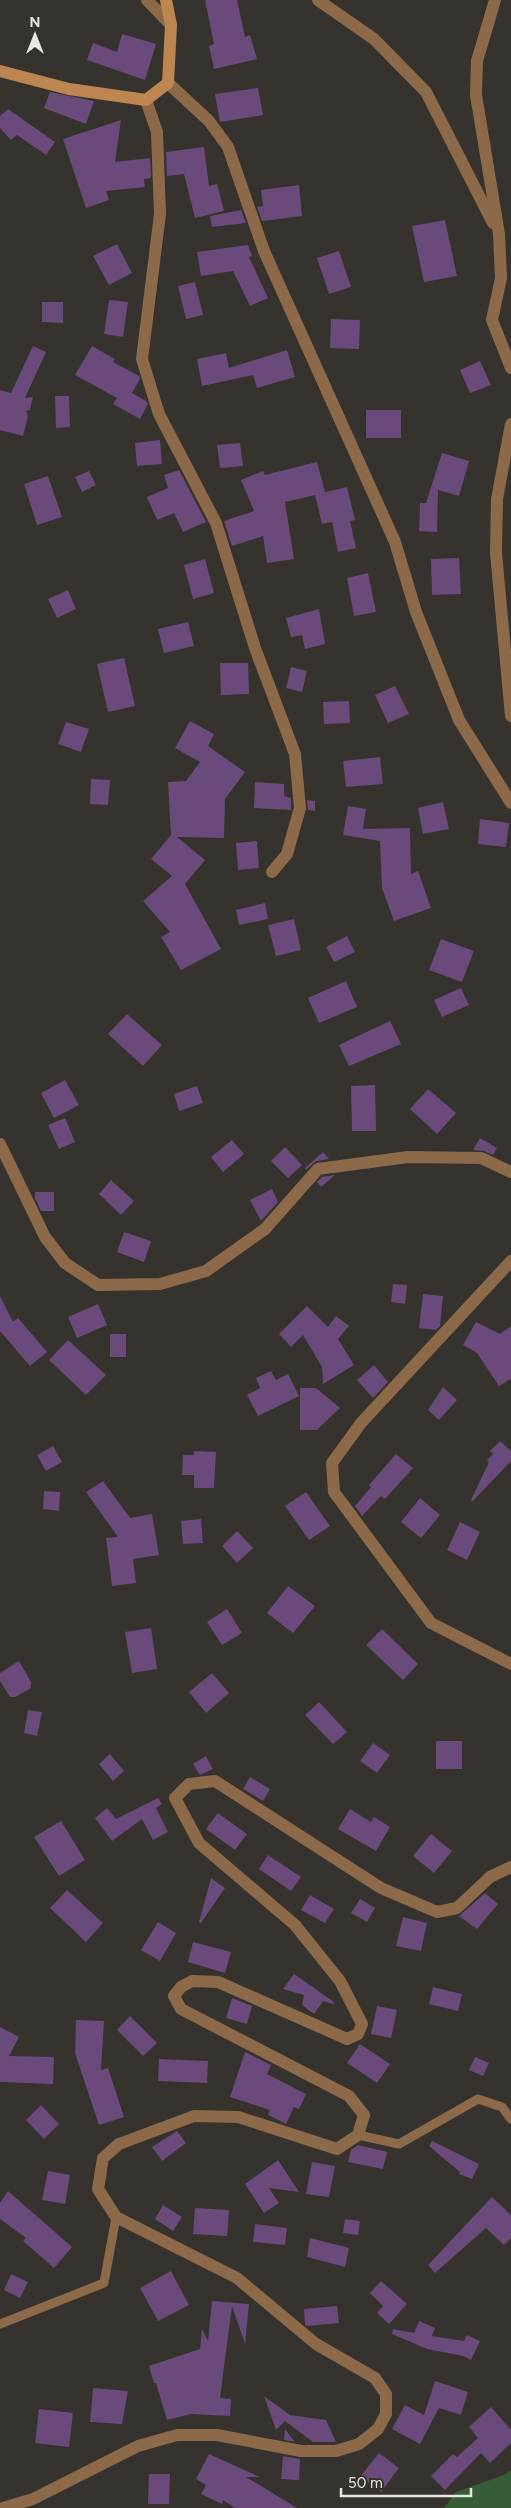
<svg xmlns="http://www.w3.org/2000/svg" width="511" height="2508" viewBox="0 0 511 2508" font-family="Figtree,sans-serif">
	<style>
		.green { fill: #365d36 }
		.building { fill: #694a7a }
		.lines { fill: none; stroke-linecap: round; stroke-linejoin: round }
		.lane { stroke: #8c6948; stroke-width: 9 }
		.street { stroke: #8c6948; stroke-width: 12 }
		.secondary { stroke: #bd8650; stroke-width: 12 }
	</style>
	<rect width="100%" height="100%" fill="#36322d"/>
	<!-- green -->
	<path class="green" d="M511,2470V2508H444L456,2492L504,2475Z"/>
	<!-- building -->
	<path class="building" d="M205,0H237L245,37L250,35L257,59L214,69L209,46L214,44Z
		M122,34L156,44L145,80L87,60L93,43L117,52Z
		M258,88L263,115L220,122L215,94Z
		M50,92L94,101L86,124L44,108Z
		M8,109L55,142L46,155L17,135L11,140L0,128V116Z
		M121,120L115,162L150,158L151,178L144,179L145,187L106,191L109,200L86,208L63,139Z
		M204,147L209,186L217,184L224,211L195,218L184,174L167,176L166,152Z
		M299,185L302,216L262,221L257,207L263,206L261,190Z
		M241,210L246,223L212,227L210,216Z
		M445,220L457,276L424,282L412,226Z
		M117,244L132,273L109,285L93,256Z
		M248,245L252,256L249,257L268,298L250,306L233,271L201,276L197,252Z
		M339,251L351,287L329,294L317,258Z
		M195,282L203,315L186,319L178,286Z
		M109,300L128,302L123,337L104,334Z
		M42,302H63V323L42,322Z
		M331,319L360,320L359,349L330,348Z
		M33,346L46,352L25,398L33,397L30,410L26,411L28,416L23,436L0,430V390L11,393Z
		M92,346L115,359L113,362L139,376L140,379L132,393L146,401L148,404L140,419L113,404L117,398L75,375Z
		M287,350L295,377L257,388L253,375L202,386L197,359L226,353L229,368Z
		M480,361L491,385L470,393L460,370Z
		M55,396H69L70,427L56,428Z
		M366,410H401V438H366Z
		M160,440L162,464L137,466L135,443Z
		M240,443L243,466L220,468L217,445Z
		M442,453L469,461L459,496L438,490L437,532L419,531L420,503H426Z
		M317,462L325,492L347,487L355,520L350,521L356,548L338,552L332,522L322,524L315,495L285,502L294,559L267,563L263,536L232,546L224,521L254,511L241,480L263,471L265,475Z
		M179,470L206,522L183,532L174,513L157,520L147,497L168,488L164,475Z
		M89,471L96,485L82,492L75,477Z
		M48,476L62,517L37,525L24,484Z
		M459,558L461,594L432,595L431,559Z
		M205,559L214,593L193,599L184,565Z
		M368,573L376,612L354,616L347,578Z
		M68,590L76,609L57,618L48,599Z
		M319,609L325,644L305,649L302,635L291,637L286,618Z
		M188,622L194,646L164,653L158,629Z
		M124,658L135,706L108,712L97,664Z
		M220,663H248L249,694L221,695Z
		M291,667L307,671L302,692L286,688Z
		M395,686L409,714L388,723L375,695Z
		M349,701L350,723L324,724L323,702Z
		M190,721L214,734L208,746L245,772L225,799L224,838L177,837L205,860L185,884L221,949L181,970L161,937L170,932L143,901L172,876L151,859L171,835L168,782L186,781L200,762L175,748Z
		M66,722L89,729L81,752L58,744Z
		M380,757L383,784L346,787L343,761Z
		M91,779L110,780L108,805L90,804Z
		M255,782L284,784V796L291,798V810L254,808Z
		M307,800L315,801V811L308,810Z
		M443,802L449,829L423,834L418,808Z
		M348,806L366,809L363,829L410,828L411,874L418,871L431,908L394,921L382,888L380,841L343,835Z
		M480,819L509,823L506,847L478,844Z
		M257,841L259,868L238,870L236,843Z
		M265,903L268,919L239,925L236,910Z
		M294,919L301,950L276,956L268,925Z
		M347,936L355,952L334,962L326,947Z
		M441,939L474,951L462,982L429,970Z
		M346,981L357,1007L319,1023L308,998Z
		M461,988L469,1005L442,1017L434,1000Z
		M127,1014L162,1045L143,1066L108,1034Z
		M390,1021L401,1044L349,1066L339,1045Z
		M65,1080L79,1105L54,1118L41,1093Z
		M375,1085L376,1131H352L351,1086Z
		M197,1086L203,1103L179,1111L174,1094Z
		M428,1089L456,1113L437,1134L410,1109Z
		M65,1118L75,1142L59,1149L48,1125Z
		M480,1138L497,1148L493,1155L484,1151L473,1150Z
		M232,1140L244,1154L223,1172L211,1157Z
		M285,1147L302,1165L288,1178L271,1161Z
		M323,1152L329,1159L316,1161L306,1170L305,1168Z
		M335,1175L321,1187L317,1182L322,1177Z
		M111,1180L134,1201L121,1215L99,1194Z
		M272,1189L278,1202L261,1221L250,1200Z
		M35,1192H54V1211H41L35,1198Z
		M124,1232L151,1241L144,1262L117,1252Z
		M393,1284L407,1285L405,1304L391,1302Z
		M423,1294L443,1296L440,1326L436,1330L419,1328Z
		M0,1296L13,1322L18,1318L47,1352L30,1366L0,1331Z
		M98,1304L107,1325L77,1338L68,1317Z
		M307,1306L328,1327L336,1316L349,1326L338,1339L354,1365L323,1384L322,1367L303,1335L291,1347L279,1334Z
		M476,1322L500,1334L511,1326V1379L499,1386L477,1353L463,1345Z
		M110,1334H126V1357H110Z
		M68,1340L106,1375L86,1395L49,1360Z
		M374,1365L388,1382L373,1398L357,1380Z
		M271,1371L276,1380L288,1374L299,1396L258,1416L247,1395L260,1388L256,1378Z
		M443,1387L457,1400L439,1420L428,1410Z
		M300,1388H316L340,1408L317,1430H300Z
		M500,1441L511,1451V1461L473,1501L471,1500L489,1462L487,1460L493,1454L490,1451Z
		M53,1446L62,1462L46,1471L37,1455Z
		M194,1451L216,1452L214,1488H194V1475H182L183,1455H194Z
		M396,1454L413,1468L385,1499L381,1496L362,1516L355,1506L371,1487L369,1485Z
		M103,1481L130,1518L152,1514L159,1555L133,1559L136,1583L112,1586L106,1538L118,1537L86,1492Z
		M44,1491L60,1492L59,1511L43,1509Z
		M306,1492L330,1526L309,1540L285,1506Z
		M420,1498L440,1515L421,1538L401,1522Z
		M201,1519L203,1543L183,1544L181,1521Z
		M460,1522L480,1532L467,1560L447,1550Z
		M237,1531L253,1548L237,1563L222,1546Z
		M288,1586L315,1606L293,1633L267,1613Z
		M227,1609L242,1633L222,1645L207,1622Z
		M151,1628L157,1669L132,1673L125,1632Z
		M382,1629L418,1664L403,1680L366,1645Z
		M19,1661L31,1682V1688L15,1697H10L0,1681V1673Z
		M212,1673L229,1693L206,1713L189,1692Z
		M319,1702L347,1732L333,1744L305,1715Z
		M28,1710L42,1712L37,1736L24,1733Z
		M436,1741H462V1769H436Z
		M373,1743L390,1755L377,1773L360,1761Z
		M110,1754L124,1771L113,1781L99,1764Z
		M206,1756L213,1769L200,1775L193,1764Z
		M250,1777L270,1789L263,1801L243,1789Z
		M158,1798L162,1804L156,1808L168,1832L153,1840L142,1819L112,1841L95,1818L107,1808L116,1819Z
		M350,1809L371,1822L374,1817L390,1827L376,1851L338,1829Z
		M218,1813L247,1834L235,1850L206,1829Z
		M61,1821L85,1860L59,1876L34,1837Z
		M431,1834L452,1851L434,1873L413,1856Z
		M268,1855L301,1877L291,1891L259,1869Z
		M211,1878L225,1888L201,1923L199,1922Z
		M67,1890L103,1923L86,1942L50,1908Z
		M485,1893L498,1904L477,1929L459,1916Z
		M310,1895L334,1909L325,1923L301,1910Z
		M360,1899L375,1908L367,1922L351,1913Z
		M403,1917L427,1923L421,1951L396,1946Z
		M158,1922L176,1933L160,1961L141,1950Z
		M193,1942L231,1952L225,1973L188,1962Z
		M294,1974L334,2002L333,2004L323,2001L314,2014L302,2005L304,1995L283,1989Z
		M433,1987L462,1994L458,2011L429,2004Z
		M232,1998L252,2006L247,2024L226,2018Z
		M377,2006L397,2010L391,2038L371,2034Z
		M130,2016L157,2043L143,2056L117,2030Z
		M76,2020L104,2021L101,2070L108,2068L124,2117L99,2125L75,2053Z
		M0,2027L19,2037L9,2056L54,2057L53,2084L0,2082Z
		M360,2044L390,2064L377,2083L347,2063Z
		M245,2052L271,2065L267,2074L306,2094L299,2109L294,2107L286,2124L268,2115L270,2110L230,2097Z
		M475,2057L489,2063L483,2076L469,2070Z
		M159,2059L208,2061L207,2083L158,2081Z
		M41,2105L59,2124L44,2139L26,2120Z
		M177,2131L186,2143L162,2161L152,2147Z
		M432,2141L479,2164L472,2179L459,2174L460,2172L429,2146Z
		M358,2145L387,2152L383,2169L348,2162L351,2150Z
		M278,2160L299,2192L269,2188L279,2203L264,2213L245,2184Z
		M312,2162L335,2166L329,2197L306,2194Z
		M48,2171L70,2175L65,2204L42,2200Z
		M8,2191L72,2247L54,2268L23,2241L26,2238L0,2219V2203Z
		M492,2197L511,2215V2238L504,2245L486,2228L435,2273L428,2265Z
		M163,2205L182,2217L173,2231L155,2219Z
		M195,2208L229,2210L227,2236L193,2234Z
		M345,2219L360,2221L358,2235L343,2233Z
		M255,2224L287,2228L285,2245L253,2242Z
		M310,2238L349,2248L345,2267L307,2257Z
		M171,2271L189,2305L158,2321L140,2288Z
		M11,2274L28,2282L20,2298L4,2290Z
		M381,2281L407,2304L389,2324L377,2313L383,2306L370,2293Z
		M212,2301L249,2304L245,2344L232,2306L220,2398L231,2399L230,2416L191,2414L167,2420L156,2383H154L149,2366L200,2349L202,2329L208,2341Z
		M337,2306L339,2323L308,2326L305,2325L304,2309Z
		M419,2321L435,2328L432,2336L464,2341L467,2335L480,2341L471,2360L463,2356L427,2349L392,2334L393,2329L414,2333Z
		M435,2381L468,2392L461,2415L439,2408L420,2444L392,2429L405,2405L424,2415Z
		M93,2388L128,2391L122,2424L90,2422Z
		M264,2396L290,2415L326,2420L336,2442H313L285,2421L276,2430Z
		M491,2407L511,2430V2443L490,2463L481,2453L445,2490L431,2476L453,2454L457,2457L478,2438L469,2427Z
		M39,2409L73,2413L69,2447L35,2443Z
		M285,2429L295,2442L284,2440Z
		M379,2453L399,2468L381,2492L360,2477Z
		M209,2454L260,2477H246L297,2508H235L223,2500L222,2504L201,2494L206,2485L196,2479Z
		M283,2456L300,2459L299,2480L281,2479Z
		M149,2474H170L169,2504H148Z"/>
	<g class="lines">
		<!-- lane -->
		<path class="lane" d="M358,2135L399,2144L478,2099L502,2107L511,2119
			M0,2324L104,2283L116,2217"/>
		<!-- street -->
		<path class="street" d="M147,0L171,25
			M318,0L374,39L426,92L493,223
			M495,0L477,61L476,95L499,234L501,278L492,320L511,368
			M168,83L209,121L228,147L264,251L395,542L416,612L459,720L511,803
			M146,100L157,132L160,214L142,359L159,414L216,523L255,648L295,754L300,808L287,854L272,872
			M511,424L497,499L496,553L511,716
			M0,1144L45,1237L65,1263L98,1285L160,1284L206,1271L265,1229L318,1169L408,1157L481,1158L511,1172
			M511,1261L361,1423L332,1463L334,1492L431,1623L511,1664
			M3,2508L33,2499L138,2446L177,2435H217L301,2451H336L359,2444L378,2429L386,2414V2394L375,2378L316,2344L237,2278L116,2217L98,2189L103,2158L119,2144L194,2116L238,2117L337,2149L358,2135L364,2115L349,2096L181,2009L174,1996L181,1987L192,1981L218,1982L347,2039L358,2034L362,2024L340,1981L295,1925L199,1843L175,1798L189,1784L215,1781L381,1888L437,1912L457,1908L490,1877L511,1867"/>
		<!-- secondary -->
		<path class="secondary" d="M0,71L69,89L146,100L168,83L171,25L166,0"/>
	</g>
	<!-- north arrow -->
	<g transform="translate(35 35)" stroke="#36322d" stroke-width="4" paint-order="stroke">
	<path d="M0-4L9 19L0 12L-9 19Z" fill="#e9e6e3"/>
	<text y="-8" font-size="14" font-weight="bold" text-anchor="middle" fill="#e9e6e3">N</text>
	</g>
	<!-- scale -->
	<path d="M341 2488v8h130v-8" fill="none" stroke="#e9e6e3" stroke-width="2.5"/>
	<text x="348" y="2488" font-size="15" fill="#e9e6e3" stroke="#36322d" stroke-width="4" paint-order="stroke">50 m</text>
</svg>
